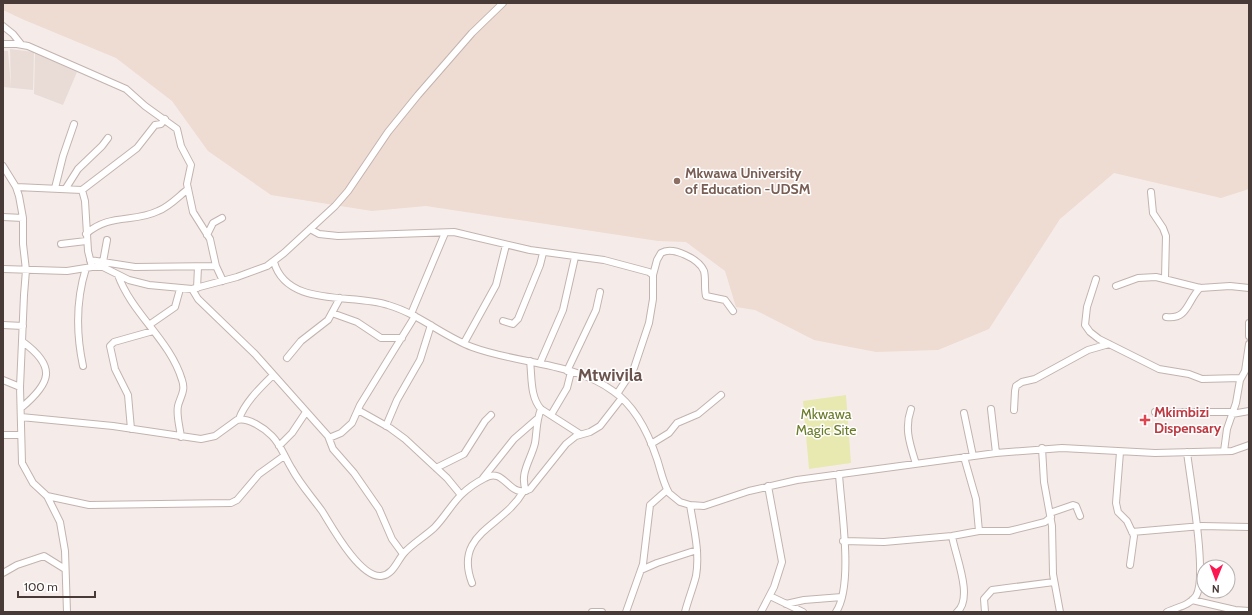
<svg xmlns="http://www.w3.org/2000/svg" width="1252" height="615" viewBox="0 0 1252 615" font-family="Cabin,sans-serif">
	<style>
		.residential { fill: #e9dcd7 }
		.education { fill: #eedbd2 }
		.green { fill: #e7e9b1 }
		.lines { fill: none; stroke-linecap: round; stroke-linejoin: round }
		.minor-casing { stroke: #c3b3ae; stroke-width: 8 }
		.minor { stroke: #fff; stroke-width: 6 }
		.education-dot { fill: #8d6e63; stroke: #fff; stroke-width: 1.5 }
		.health-dot { fill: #e0444e; stroke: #fff; stroke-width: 1.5 }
		.labels { text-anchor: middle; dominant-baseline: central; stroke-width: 3; stroke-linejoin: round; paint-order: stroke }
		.education-label { font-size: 14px; font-weight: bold; fill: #785e54; stroke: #fff; text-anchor: start }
		.health-label { font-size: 14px; font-weight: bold; fill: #be3a42; stroke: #fff; text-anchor: start }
		.park-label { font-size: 14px; fill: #6a7c28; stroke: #fff }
		.district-label { font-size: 18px; font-weight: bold; fill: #6b544e; stroke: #fff }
	</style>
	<rect width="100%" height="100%" fill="#f5ece9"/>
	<!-- residential -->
	<path class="residential" d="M10,49L34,52L33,90L3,87V51H8L11,87Z
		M35,53L77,72L63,105L34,94Z"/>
	<!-- education -->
	<path class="education" d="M3,3H1249V189L1221,198L1114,173L1060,219L989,329L938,350L876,352L814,340L755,310L736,307L725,271L686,242L658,241L426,206L372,211L271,195L208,151L172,101L116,58L22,19L3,10Z"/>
	<!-- green -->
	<path class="green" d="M846,395L851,463L809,469L803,401Z"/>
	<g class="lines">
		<defs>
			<path id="minor" d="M3,26L13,34L21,44
				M3,44H17L28,46L126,89L145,106L177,129L181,146L191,165L187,184L193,212L210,239L216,266L223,281
				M3,166L16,187L19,196L23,218V244L26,270L24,295L20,387L22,463L33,483L47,496L60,522L65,551L67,612
				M16,187L82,190L85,201L88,251L92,267
				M55,188L63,156L74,124
				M66,188L78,169L102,146L108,138
				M82,190L137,148L155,125L161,124L165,119
				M1151,192L1153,213L1163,228L1166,236L1165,278
				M3,217L23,218
				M310,229L319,234L338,236L454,232L530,250L604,260L649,272L653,275V299L649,323L634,368L617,394
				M86,234C109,213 134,223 158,211C169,207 179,196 188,189
				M207,235L213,223L222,218
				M61,244L86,241
				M90,260L135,267L216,266
				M103,262L107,240
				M274,262C287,308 353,293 388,305C419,314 443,336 472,347C517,364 574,362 613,391C635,406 649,435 657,459C661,471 663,483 669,493L680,502L690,505L704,506L749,491L797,480L996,453L1062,448L1155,453L1232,451L1249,445
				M3,269L67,271L92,267H103L129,280L149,285L192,289L237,277L267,266L284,253L335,206L348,191L388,132L418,95L472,33L503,3
				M118,275C132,314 170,340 182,380C186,391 180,397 178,406C176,415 180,428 181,437
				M653,275L657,260L661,253C673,246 699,259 704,271C706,279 704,288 706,296L725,300L733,311
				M1096,279L1087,307L1085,325L1090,332L1099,339L1159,369L1189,374L1202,379L1241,378
				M1116,286L1138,278L1156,277L1200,288L1230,286L1249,288
				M197,288L198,267
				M192,289L198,299L255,354L328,436L333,449L354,473L379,509L392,539L403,554
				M332,313L357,322L381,338H402
				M411,314L445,233
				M1166,317C1188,320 1187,301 1200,288
				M503,321L513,324L518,319L540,265L543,253
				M1249,323V336
				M3,325L23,326
				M149,325L175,307L180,289
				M464,343L496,285L506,245
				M287,358L301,341L328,320L340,298
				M530,361C532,377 530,397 541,409L580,434
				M540,363L563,310L575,257
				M83,366C76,333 76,300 86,268
				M567,371L596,310L600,292
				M3,380L20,387
				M21,408C51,383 57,367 23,342
				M911,409C904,429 910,444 916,464
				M991,409L996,453
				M358,410L390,428L405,439L447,478L461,495
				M1014,410L1015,391L1016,386L1022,382L1035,379L1088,350L1109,344
				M1155,412H1234
				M964,413L973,456
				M1232,414L1249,411
				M551,415L567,388L571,372
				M21,417L113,426L201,439L215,436L237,420C248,417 264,428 272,436C281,445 285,458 292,469C300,484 312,497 322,511C332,527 360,578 381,576C393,575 397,561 404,553C412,544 424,537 434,528C444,518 451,505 461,495C467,489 477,482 485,478C505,466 509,500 530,489L566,444L576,436L590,432L600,426L621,399
				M239,419C245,402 261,387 273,375
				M386,426L397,400L420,360L431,325
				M131,429L128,395L115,369L110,346L114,342L153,331
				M3,435H20
				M329,438L341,433L352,423L360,405L415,316
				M651,444L669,433L677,423L698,414L721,395
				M279,446L292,433L306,412
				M1042,448L1044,482L1052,526L1053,574L1060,612
				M1224,451L1227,429L1236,403L1240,380L1245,371L1249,344
				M1120,452L1116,503L1118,512L1127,521L1134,536L1130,565
				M964,457L976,499L979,531
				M436,468L464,454L485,421L491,415
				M483,478L514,439L537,419
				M526,491C519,473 531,460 535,443C537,431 536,421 541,409
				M47,496L89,505L231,503L237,500L259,474L284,456
				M1050,513L1073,505L1076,506L1080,516
				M1132,532L1202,526L1249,527
				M952,536C955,555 974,598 957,612
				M843,541L884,542L952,536L979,531H1009L1045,522L1051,517
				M641,570L657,563L697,550
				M3,573L17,565L44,556L65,569
				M472,583C453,533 503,527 523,492
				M770,596L803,612
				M1192,600L1235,610L1249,611
				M786,604L804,600L842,597
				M592,612H602
				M626,612L643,564L650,505L667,490
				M685,612C688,600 693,588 696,576C700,553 694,529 690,505
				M761,612L774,587L782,562L768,486
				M836,612C854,585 841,508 839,474
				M985,612L984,599L992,590L1054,582
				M1167,612C1177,607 1189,606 1196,596C1208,577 1190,479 1187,452"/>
		</defs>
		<!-- minor casing -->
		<use href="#minor" class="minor-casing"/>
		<!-- minor -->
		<use href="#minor" class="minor"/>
	</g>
	<!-- markers -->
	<circle class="education-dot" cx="677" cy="181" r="4"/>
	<path class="health-dot" d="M1143 414h4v4h4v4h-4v4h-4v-4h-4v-4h4z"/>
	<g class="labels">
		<!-- education labels -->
		<g class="education-label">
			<text x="685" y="173">Mkwawa University<tspan x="685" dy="16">of Education -UDSM</tspan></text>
		</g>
		<!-- health labels -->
		<g class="health-label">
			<text x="1154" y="412">Mkimbizi<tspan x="1154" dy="16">Dispensary</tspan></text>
		</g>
		<!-- park labels -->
		<g class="park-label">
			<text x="826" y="414">Mkwawa<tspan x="826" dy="16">Magic Site</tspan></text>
		</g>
		<!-- district labels -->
		<g class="district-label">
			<text x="610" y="375">Mtwivila</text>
		</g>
	</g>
	<!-- border -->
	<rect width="1252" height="615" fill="none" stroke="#483a37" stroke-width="8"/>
	<!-- north arrow -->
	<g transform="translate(1216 579) rotate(181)"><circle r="19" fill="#ffffff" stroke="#b6b0af"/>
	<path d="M0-3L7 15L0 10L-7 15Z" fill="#fd1751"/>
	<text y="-6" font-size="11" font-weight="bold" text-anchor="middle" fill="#483a37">N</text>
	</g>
	<!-- scale -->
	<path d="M18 591v6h77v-6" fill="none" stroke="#483a37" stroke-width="2"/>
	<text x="24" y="591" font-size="12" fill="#483a37" stroke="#ffffff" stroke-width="3" paint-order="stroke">100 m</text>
</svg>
